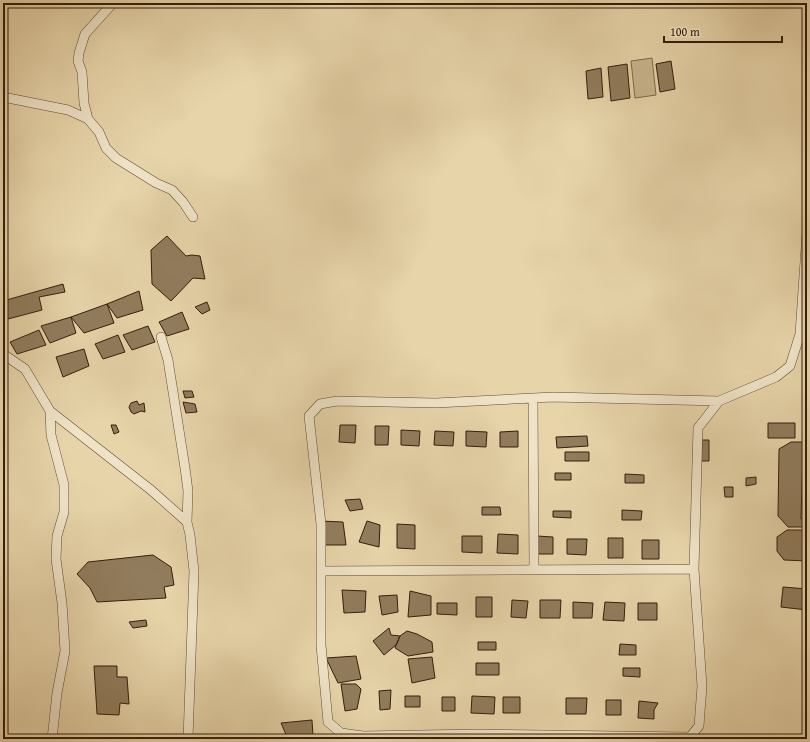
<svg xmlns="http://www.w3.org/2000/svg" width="810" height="742" viewBox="0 0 810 742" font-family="'Gentium Book Plus',serif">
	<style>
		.green { fill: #c9b58e; stroke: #7e694c }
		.building { fill: #917c5d; stroke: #341d0b }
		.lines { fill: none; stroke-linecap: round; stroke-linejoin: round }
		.minor-casing { stroke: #614b32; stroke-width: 10 }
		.minor { stroke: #efe3c7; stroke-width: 9 }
	</style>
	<rect width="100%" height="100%" fill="#e7d4a9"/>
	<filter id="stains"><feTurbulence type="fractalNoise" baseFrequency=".005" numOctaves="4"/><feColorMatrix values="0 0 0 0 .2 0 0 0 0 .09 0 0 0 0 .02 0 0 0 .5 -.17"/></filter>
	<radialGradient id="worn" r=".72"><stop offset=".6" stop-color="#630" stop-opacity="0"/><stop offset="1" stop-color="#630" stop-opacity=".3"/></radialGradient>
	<!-- green -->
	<path class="green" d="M652,58L656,95L635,98L631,61Z"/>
	<!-- building -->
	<path class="building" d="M671,61L675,89L660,92L656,64Z
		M627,64L630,98L611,101L608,67Z
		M601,68L603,97L588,99L586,71Z
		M167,236L186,256L192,255L200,256L205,279L193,278L171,301L152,284L151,250Z
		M63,284L65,292L39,297L42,310L8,319L3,309V301Z
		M139,291L143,310L117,318L107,304Z
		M207,302L210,310L202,314L195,307Z
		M107,304L114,323L84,333L71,317Z
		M182,312L189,329L167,336L159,322Z
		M71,317L76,333L50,343L41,326Z
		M148,326L155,342L132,350L123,335Z
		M39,330L46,345L17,354L10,342Z
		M118,335L125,352L103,359L95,344Z
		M84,349L89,366L63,377L56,357Z
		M183,391H192L194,397L185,398Z
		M137,401L139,405L144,403L145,412L141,411L134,414L131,412L129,407L131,403Z
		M183,402L195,404L197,412L186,413Z
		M768,423H795V438H768Z
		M111,425H116L119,432L114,434Z
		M340,425H356L355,443L339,442Z
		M375,426H389L388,445H375Z
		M401,430L420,431L419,446L401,445Z
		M435,431L454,432L453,446L434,445Z
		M466,431L487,432L486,447L466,446Z
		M518,431V447H500V432Z
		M587,436L588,446L557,448L556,437Z
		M702,440H709V461H701Z
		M791,442H807V454H803L801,519H807V527H788L778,516L779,449Z
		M565,452H589V461H565Z
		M555,473H571V480H555Z
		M625,474L644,475V483H625Z
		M756,477V484L746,486V478Z
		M724,487H733V497H725Z
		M360,499L363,509L350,511L345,500Z
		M482,507H500L501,515H482Z
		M622,510L642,511L641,520H622Z
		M553,511H571V518L553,517Z
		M320,521L343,522L346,545H324Z
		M367,521L380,525L379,547L359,542Z
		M397,524L415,525V549L397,548Z
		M787,530H807V561L784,560L777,551V537Z
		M498,534L518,535V554L497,553Z
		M462,536H482V553L462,552Z
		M537,536L553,537V554H536Z
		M608,538H623V558H608Z
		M567,539H587L586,555L567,554Z
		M642,540H659V559H642Z
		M153,555L171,567L174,585L164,587L166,598L97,602L90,588L77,574L88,562Z
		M783,587L807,589V610L781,607Z
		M342,590L366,591L365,612L344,613Z
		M410,591L431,596V615L408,617Z
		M397,595L398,612L382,615L379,596Z
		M476,597H492V617H476Z
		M512,600L528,601L526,618L511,617Z
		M540,600H561L560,618H540Z
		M573,602L593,603L592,618H573Z
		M605,602L625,603L624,621L603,620Z
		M437,603H457V615L437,614Z
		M638,603H657V620H638Z
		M146,620L147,626L133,628L129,622Z
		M389,628L391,635L400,636L396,645L384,655L373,641Z
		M407,631L417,634L432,642L433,652L408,656L395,648L400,636Z
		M478,642H496V650H478Z
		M620,644L636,645V655H619Z
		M356,656L361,679L338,683L326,658Z
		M432,657L435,678L412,683L408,659Z
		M476,663H499V675H476Z
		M94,666H117V677H127L129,704L120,703L119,715L97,714Z
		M623,668H640V677L623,676Z
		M341,684H356L361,689L357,709L345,711Z
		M391,690L390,709L380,710L379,691Z
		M405,696H420V707H405Z
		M472,696L495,697L494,714L471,713Z
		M442,697H455V711H442Z
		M503,697H520V713H503Z
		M566,698H587L586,714H566Z
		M606,700H621V715H606Z
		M639,701L658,703L654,710V719L638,718Z
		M312,720L313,736L287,737L281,723Z"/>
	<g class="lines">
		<defs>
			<path id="minor" d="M113,3L85,34L79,53L78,61L82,72L84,103L88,119L99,132L106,148L116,158L156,183L172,190L183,202L193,217
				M3,97L68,110L88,119
				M161,337L168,360L185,468L188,491L187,522L190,535L194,571L188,739
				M3,354L25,369L50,411L151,490L187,522
				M533,398L534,570
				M719,401L698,428L694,569L702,686L699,726L690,737L479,734L363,736L341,733L328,722L321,645V524L309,416L320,404L337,401L436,403L553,397L719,401L776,377L790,366L800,334L807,232
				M50,411L51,435L64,485V512L57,536L56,559L62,603L65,651L57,693L52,739
				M321,571L694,569"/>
		</defs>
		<!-- minor casing -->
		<use href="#minor" class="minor-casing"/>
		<!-- minor -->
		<use href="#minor" class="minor"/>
	</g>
	<!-- margin -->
	<rect width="810" height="742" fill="none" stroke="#e7d4a9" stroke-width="16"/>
	<rect x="4" y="4" width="802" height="734" fill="none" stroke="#341d0b" stroke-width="2"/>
	<rect x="8" y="8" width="794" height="726" fill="none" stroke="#341d0b"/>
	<!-- scale -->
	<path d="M664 36v6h118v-6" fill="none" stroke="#341d0b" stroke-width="2"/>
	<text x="670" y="36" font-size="12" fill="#341d0b" stroke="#efe3c7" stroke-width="3" paint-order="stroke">100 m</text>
	<rect width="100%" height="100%" filter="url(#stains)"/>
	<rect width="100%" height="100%" fill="url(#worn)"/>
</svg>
